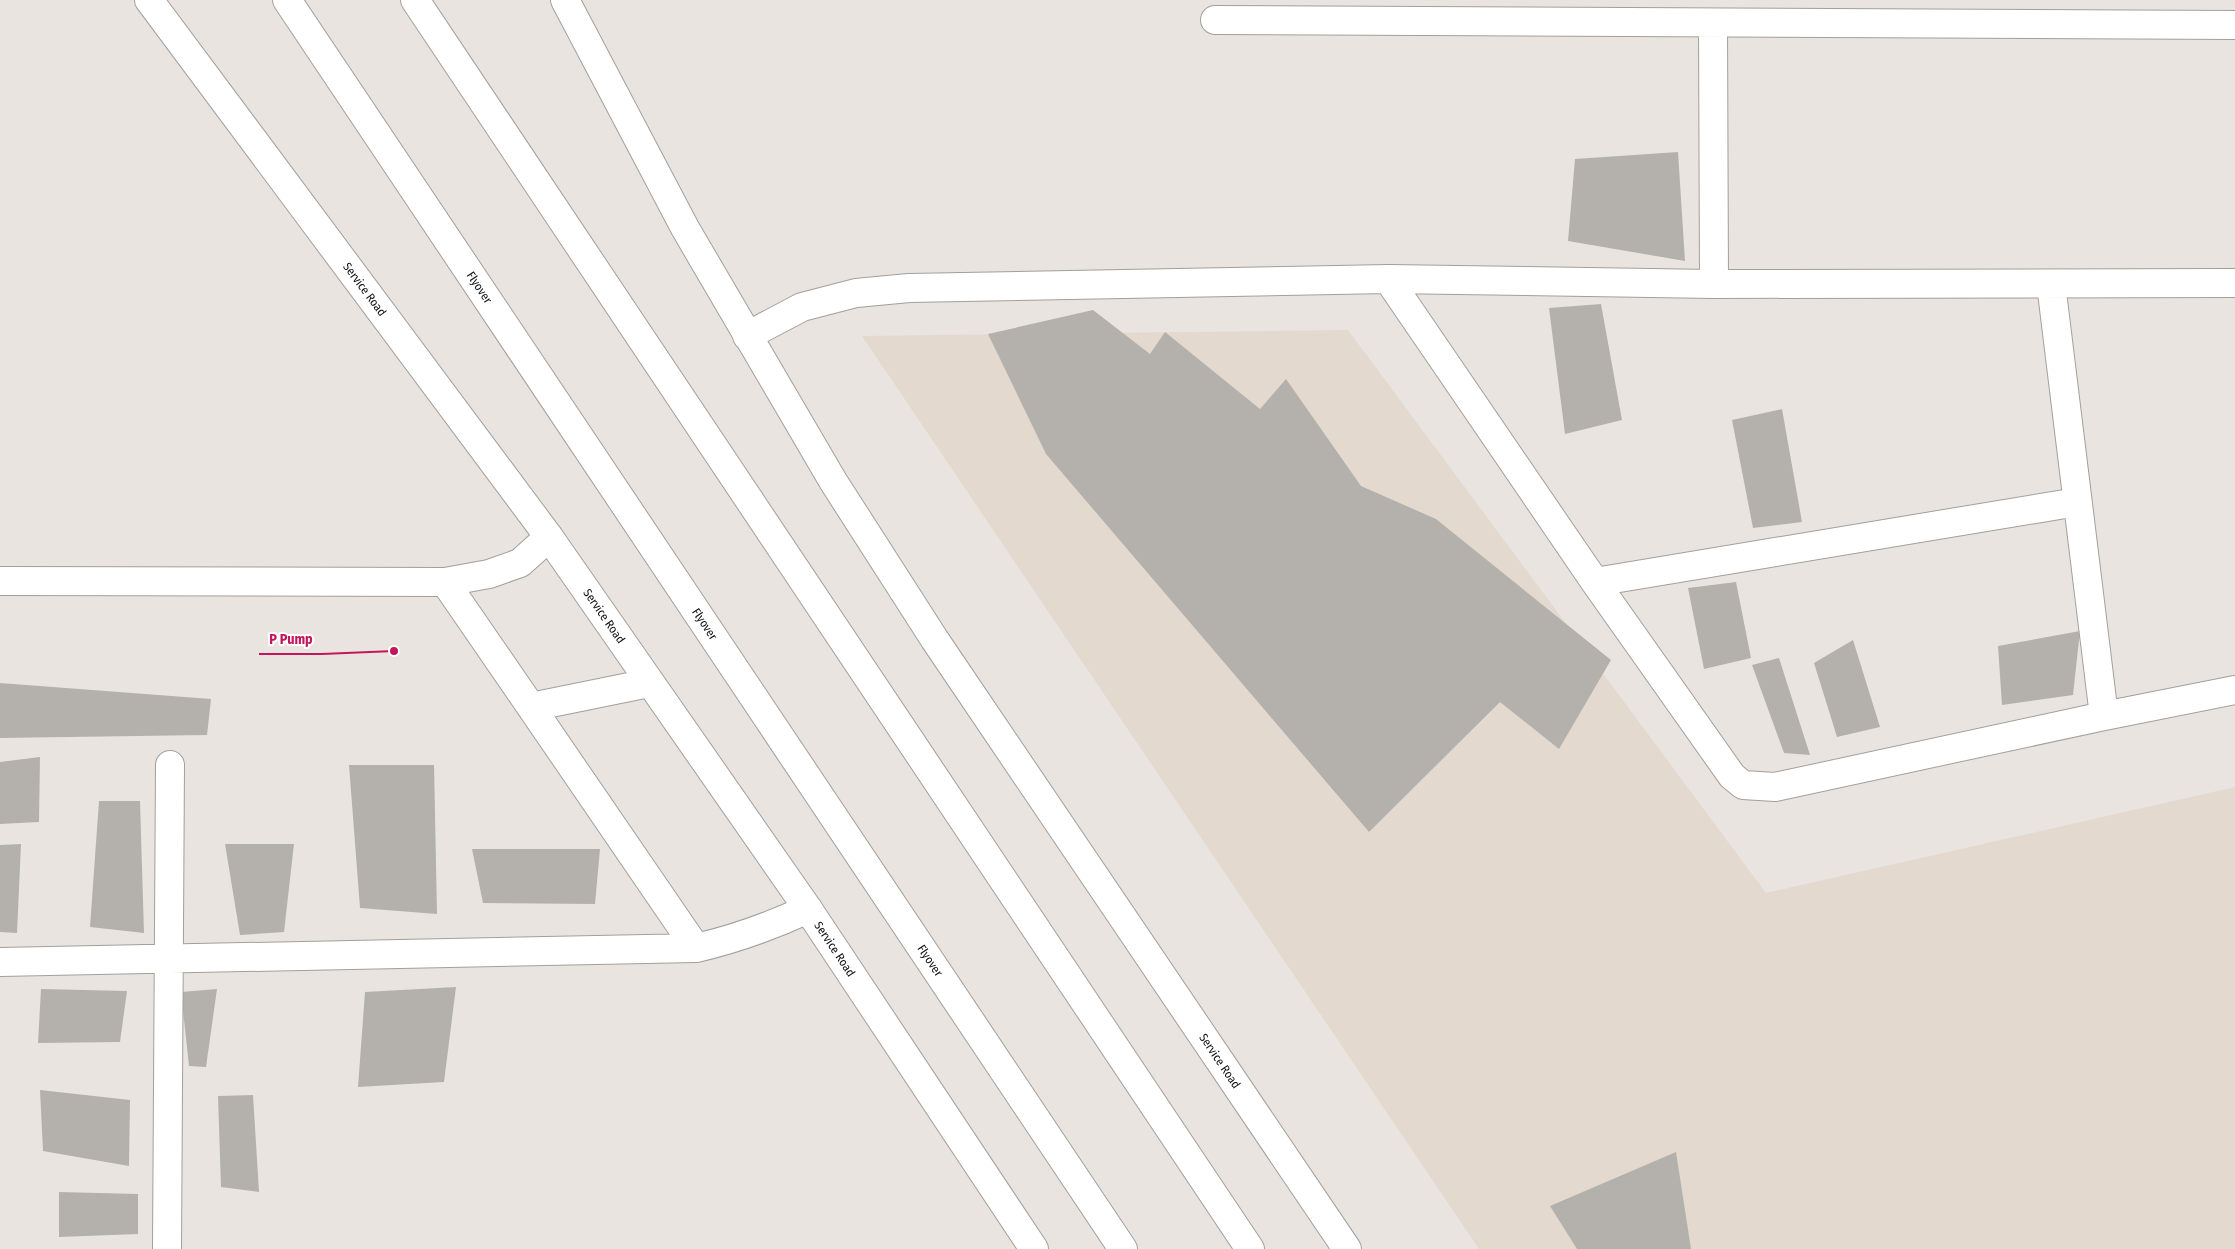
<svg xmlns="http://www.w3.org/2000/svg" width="2235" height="1249" viewBox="0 0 2235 1249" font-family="'Fira Sans Condensed',sans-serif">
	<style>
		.built { fill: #e3d9cf }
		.building { fill: #b4b1ac }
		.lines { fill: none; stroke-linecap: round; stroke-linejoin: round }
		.minor-casing { stroke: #a39f9b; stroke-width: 30 }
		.tertiary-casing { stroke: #a39f9b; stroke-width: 30 }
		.trunk-casing { stroke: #a39f9b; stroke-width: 30 }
		.minor { stroke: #fff; stroke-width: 28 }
		.tertiary { stroke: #fff; stroke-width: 28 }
		.trunk { stroke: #fff; stroke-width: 28 }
		.labels { text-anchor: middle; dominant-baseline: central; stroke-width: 4; stroke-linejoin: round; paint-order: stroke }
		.street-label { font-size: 12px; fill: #11100f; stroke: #fff }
		.leader { fill: none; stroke: #c2185b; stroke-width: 2 }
		.callout-dot { fill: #c2185b; stroke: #fff; stroke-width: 2 }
		.callout-label { font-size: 14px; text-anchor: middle; font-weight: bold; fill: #c2185b; stroke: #fff; stroke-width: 4; stroke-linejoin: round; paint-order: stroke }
	</style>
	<rect width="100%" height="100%" fill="#e9e4e0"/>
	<!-- built -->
	<path class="built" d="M1348,330L1766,893L2235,787V1249H1479L862,336Z"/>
	<!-- building -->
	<path class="building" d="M1678,152L1685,261L1568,241L1575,159Z
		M1601,304L1622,420L1565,434L1549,308Z
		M1093,310L1150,354L1165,332L1260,409L1286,379L1361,486L1436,519L1611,660L1559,749L1500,702L1369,832L1046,454L988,334Z
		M1782,409L1802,522L1753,528L1732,420Z
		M1736,582L1751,658L1704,669L1688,588Z
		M2080,631L2073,695L2002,705L1998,646Z
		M1853,640L1880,727L1837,737L1814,663Z
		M1779,658L1810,755L1784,753L1752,665Z
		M0,683L211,699L207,735L0,738Z
		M40,757L39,822L0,824V762Z
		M349,765H434L437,914L360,908Z
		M99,801H140L144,933L90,927Z
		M21,844L17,933L0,932V845Z
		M225,844H294L284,932L240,935Z
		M472,849H600L595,904L483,903Z
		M456,987L444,1082L358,1087L365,992Z
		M41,989L127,991L120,1042L38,1043Z
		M217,989L206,1067L189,1066L181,992Z
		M40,1090L130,1100L129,1166L43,1151Z
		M253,1095L259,1192L221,1187L218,1096Z
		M1676,1152L1691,1249H1577L1550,1206Z
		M59,1192L138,1194V1234L59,1237Z"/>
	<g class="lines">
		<defs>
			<path id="minor" d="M1215,20L2235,25
				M1713,23L1714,284
				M1388,279L1595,582L1732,776L1743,785L1775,787L2104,716L2235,690
				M2051,284L2104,716
				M747,336L802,307L856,293L909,288L1388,279L1714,284L2235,283
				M0,581L445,582L489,574L520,563L549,537
				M445,582L531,707
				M1595,582L2077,502
				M649,683L531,707L696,948
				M0,962L696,948C736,939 771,926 808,909
				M167,1249L170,765"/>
			<g id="tertiary">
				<path id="s1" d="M149,0L549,537L808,909L1034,1249"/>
				<path id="s2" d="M565,0L685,228L833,481L935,640L1347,1249"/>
			</g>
			<g id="trunk">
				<path id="s3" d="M287,0L1123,1249"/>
				<path d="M415,0L1250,1249"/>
			</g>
		</defs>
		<!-- minor casing -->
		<use href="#minor" class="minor-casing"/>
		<!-- tertiary casing -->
		<use href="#tertiary" class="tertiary-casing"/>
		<!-- trunk casing -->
		<use href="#trunk" class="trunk-casing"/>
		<!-- minor -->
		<use href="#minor" class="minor"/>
		<!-- tertiary -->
		<use href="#tertiary" class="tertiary"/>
		<!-- trunk -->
		<use href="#trunk" class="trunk"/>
	</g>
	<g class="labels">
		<!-- street labels -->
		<g class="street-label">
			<text stroke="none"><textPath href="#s3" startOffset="346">Flyover</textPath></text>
			<text stroke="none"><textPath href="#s1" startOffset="361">Service Road</textPath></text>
			<text stroke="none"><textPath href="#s1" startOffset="766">Service Road</textPath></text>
			<text stroke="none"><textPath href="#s3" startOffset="751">Flyover</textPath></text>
			<text stroke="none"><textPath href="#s1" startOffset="1171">Service Road</textPath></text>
			<text stroke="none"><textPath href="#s3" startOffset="1156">Flyover</textPath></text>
			<text stroke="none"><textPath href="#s2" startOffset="1248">Service Road</textPath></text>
		</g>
	</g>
	<!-- callouts -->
	<path class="leader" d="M394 651L322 654H259"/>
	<circle class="callout-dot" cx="394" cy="651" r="5"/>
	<g class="callout-label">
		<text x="291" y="644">P Pump</text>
	</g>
</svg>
